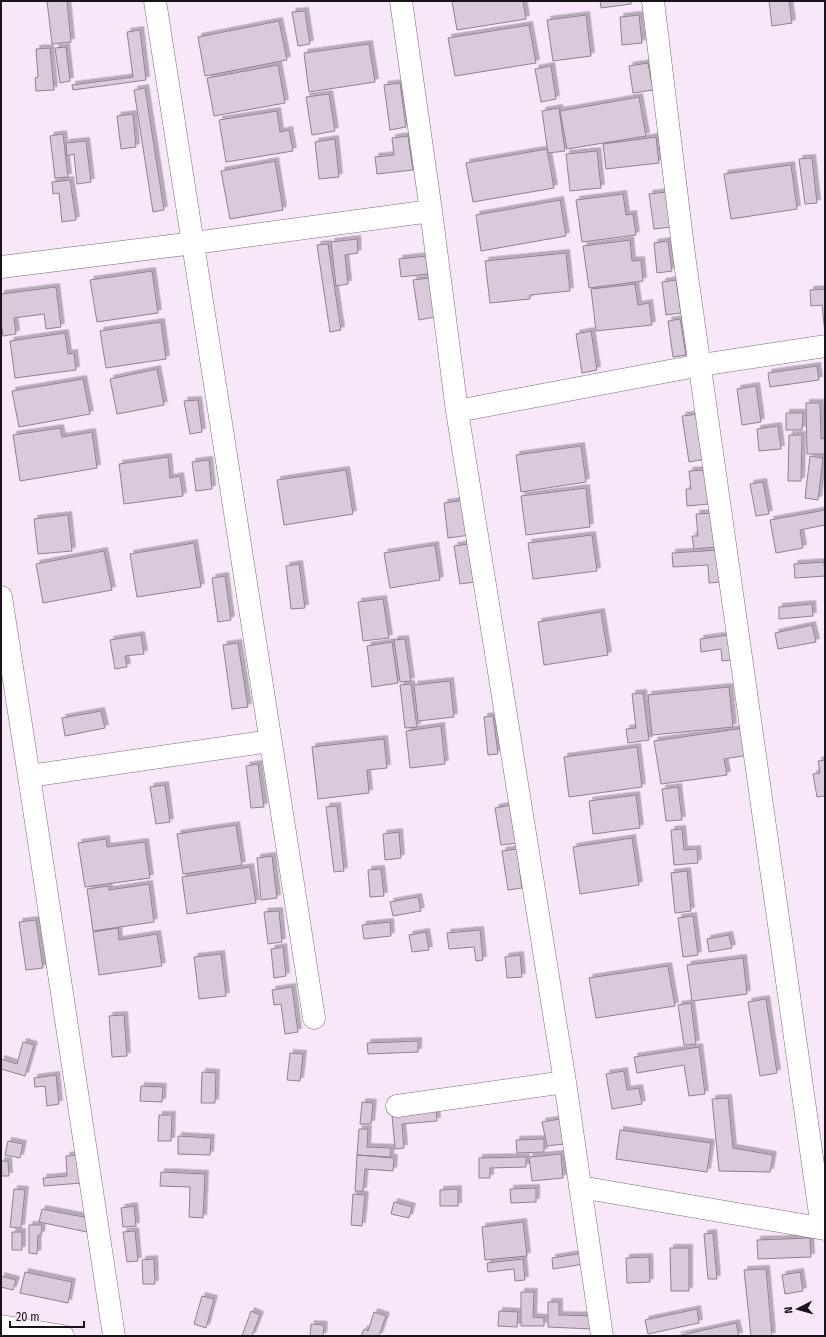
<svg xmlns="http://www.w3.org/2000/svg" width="826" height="1337" viewBox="0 0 826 1337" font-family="'Fira Sans Condensed',sans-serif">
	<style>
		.building { fill: #d9c9db; stroke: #908192; filter: url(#shadow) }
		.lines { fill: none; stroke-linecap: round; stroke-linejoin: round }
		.street-casing { stroke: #7c6d7d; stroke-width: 23 }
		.secondary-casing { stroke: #7c6d7d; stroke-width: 23 }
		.street { stroke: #fff; stroke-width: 22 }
		.secondary { stroke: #fff; stroke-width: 22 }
	</style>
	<defs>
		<filter id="shadow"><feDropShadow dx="3.5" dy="-3.5" stdDeviation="0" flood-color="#0004"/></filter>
	</defs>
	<rect width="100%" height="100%" fill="#f8e7f9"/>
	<!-- building -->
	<path class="building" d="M47,1H67L71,42L52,44Z
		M452,1H523L526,19L457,30Z
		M600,1H631V4L601,8Z
		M769,1H789L792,23L772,26Z
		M305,11L310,44L298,46L292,12Z
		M586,15L591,56L553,61L547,20Z
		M639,15L642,43L622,45L620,17Z
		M279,21L287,60L205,76L198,37Z
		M529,25L536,63L455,76L448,38Z
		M140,30L146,80L73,90L72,85L133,77L127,32Z
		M369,44L375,82L309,92L304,53Z
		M66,47L70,81L60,83L55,48Z
		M50,48L54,90L36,91L35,78L38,77L36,49Z
		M648,63L653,90L633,93L629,66Z
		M278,65L285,103L214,116L207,78Z
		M551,66L556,99L541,102L535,69Z
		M400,83L406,127L390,130L384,85Z
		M145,88L164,210L153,212L134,90Z
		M329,94L335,131L312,135L306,97Z
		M639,97L646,136L567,149L560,111Z
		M559,108L565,151L548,153L542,111Z
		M277,111L280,132L289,130L293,151L226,162L219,120Z
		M133,114L136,147L121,149L117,116Z
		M63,134L68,177L55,178L50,136Z
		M408,136L413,170L377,174L375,157L394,155L392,138Z
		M656,137L659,163L606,169L603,144Z
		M335,139L339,177L319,179L315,142Z
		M86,141L91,182L77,184L74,154L67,156L66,143Z
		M547,149L554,188L473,202L466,163Z
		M597,151L601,188L570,191L566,154Z
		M812,158L817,203L805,204L799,159Z
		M275,161L283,210L230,219L221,171Z
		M791,165L797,209L731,219L724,174Z
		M70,180L76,220L62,222L59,193L53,194L52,182Z
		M666,192L671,227L654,229L649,194Z
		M623,194L626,215L633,214L636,235L582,242L576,200Z
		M560,200L566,236L481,251L476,215Z
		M357,239L358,253L345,255L348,284L336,286L331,242Z
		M630,240L632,261L641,260L643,281L589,288L583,246Z
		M668,241L672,271L657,273L654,243Z
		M328,244L341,330L330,332L317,245Z
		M566,253L570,291L530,295V299L490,303L485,261Z
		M426,256L428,274L401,277L399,259Z
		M152,271L158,313L97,322L90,280Z
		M429,278L435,317L419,320L413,280Z
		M676,280L681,313L666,315L662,282Z
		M635,284L638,305L649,303L652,325L596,331L591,289Z
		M56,287L61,327L46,329L44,314L14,318L16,334L3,336L1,322V294Z
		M825,289V333L822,305L811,306L810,290Z
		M680,319L686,355L673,357L668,321Z
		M161,322L166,359L106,368L100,331Z
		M591,331L597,370L582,373L576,334Z
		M65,333L68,354L74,353L76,370L15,378L10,341Z
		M817,366L819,380L770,387L768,373Z
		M157,369L164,405L117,414L110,379Z
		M83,379L90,414L19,427L12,391Z
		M756,386L761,422L742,425L737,389Z
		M198,400L202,432L190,434L184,401Z
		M806,403H820L821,439L825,438V454H807Z
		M786,413H803L802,430H786Z
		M699,414L706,459L689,462L682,416Z
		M778,426L781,449L759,451L757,429Z
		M60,428L62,437L92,432L97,468L20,481L13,435Z
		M789,435H802L801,481H788Z
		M581,446L586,482L521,492L516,455Z
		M810,456L823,458L818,500L805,498Z
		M168,457L170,478L180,476L183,496L124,504L119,464Z
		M209,460L212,489L196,491L192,462Z
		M346,470L353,514L284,525L277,480Z
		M706,470L709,504L687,506L686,489H691L689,471Z
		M763,482L769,514L756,516L750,484Z
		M586,488L590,527L526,535L521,496Z
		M466,500L470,535L448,538L444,503Z
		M825,510V525L800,530L803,548L776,553L770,520Z
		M714,513L717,547L694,549L692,536H698L696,514Z
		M68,515L72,551L38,554L34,519Z
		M592,535L597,571L533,579L528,543Z
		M194,543L201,587L137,597L130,554Z
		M469,544L475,582L460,584L454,546Z
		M435,545L440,580L390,588L384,553Z
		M718,550L720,582L709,583L708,565L673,567L672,553Z
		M104,551L112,590L43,603L36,564Z
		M824,562L825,576L795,578L794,564Z
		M299,564L305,608L291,609L286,566Z
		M225,576L231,620L218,622L212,578Z
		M383,599L389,638L363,641L358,602Z
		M812,604L813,616L779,619V607Z
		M601,612L608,655L544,665L538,622Z
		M812,625L816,642L778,649L775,633Z
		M141,635L144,654L125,656L127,667L115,669L110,640Z
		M729,635L732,660L722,661L721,649L701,652L700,639Z
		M405,639L411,681L400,682L394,640Z
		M392,642L398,683L372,687L367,646Z
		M238,643L248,707L232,709L223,645Z
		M450,681L454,717L418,721L414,685Z
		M411,684L417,727L405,728L400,685Z
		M729,687L733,727L652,735L648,695Z
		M643,693L649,740L628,743L626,729L636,728L632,694Z
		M101,711L105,728L65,736L62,718Z
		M493,716L498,754L488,755L484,717Z
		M441,726L445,764L410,768L406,731Z
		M744,728L749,755L724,759L727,775L661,784L654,741Z
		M384,739L387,768L367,770L369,793L318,799L312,747Z
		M637,747L642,787L569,797L564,757Z
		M825,760V800L824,796L817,797L813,774L820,773L818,761Z
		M258,764L264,807L251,808L246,766Z
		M165,785L170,822L156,824L150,787Z
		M678,787L682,820L666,821L662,789Z
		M636,795L640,828L593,834L589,801Z
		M512,805L517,843L501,845L495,808Z
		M337,806L344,871L334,872L326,807Z
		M236,825L242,865L183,874L177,834Z
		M682,829L684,850L697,849L698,863L674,865L671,830Z
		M399,832L401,858L385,860L383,834Z
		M632,838L639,885L580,894L573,847Z
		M106,839L107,847L145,842L150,878L85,887L78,843Z
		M517,849L522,888L508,890L502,851Z
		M272,856L277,898L261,900L257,858Z
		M250,867L256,903L187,914L182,877Z
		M381,869L384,896L370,897L368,870Z
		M687,871L691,911L675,913L671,873Z
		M149,884L154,922L93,931L87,889L108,886L109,890Z
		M418,897L421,911L393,916L390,902Z
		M279,911L282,942L268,944L264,912Z
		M693,916L698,955L683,957L678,918Z
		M36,920L43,968L26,970L19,922Z
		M390,922L391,936L364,939L362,925Z
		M118,928L119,940L157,934L162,966L99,975L93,932Z
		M480,930L483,960L476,961L474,947L449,949L447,933Z
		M426,932L429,950L412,952L409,935Z
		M729,935L732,948L709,952L707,939Z
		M283,947L286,976L274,978L271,949Z
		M221,954L226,996L199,999L194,957Z
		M520,955L522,977L507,978L505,957Z
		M743,958L747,994L692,1001L687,965Z
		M668,966L675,1006L596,1018L589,978Z
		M292,987L298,1032L285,1034L281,1004L274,1005L272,990Z
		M766,999L777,1073L760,1076L748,1002Z
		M691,1003L696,1044L684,1045L678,1005Z
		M124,1015L127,1056L112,1057L109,1016Z
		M418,1041V1052L368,1054L367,1043Z
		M23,1042L34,1045L25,1076L1,1069V1059L17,1064Z
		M699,1047L705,1094L689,1096L684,1065L637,1073L634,1057Z
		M290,1053L303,1054L300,1081L287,1080Z
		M624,1071L627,1090L639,1088L642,1104L612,1109L606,1074Z
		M202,1072L216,1073L215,1103H201Z
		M56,1075L59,1104L47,1106L45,1086L35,1087L34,1078Z
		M141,1086L163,1087L162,1102L140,1101Z
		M728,1098L733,1148L773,1155L770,1172L719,1171L712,1099Z
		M362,1102L373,1103L371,1124H360Z
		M436,1111L437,1121L402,1124L404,1148L395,1149L392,1115Z
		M159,1115H172L171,1141H158Z
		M560,1119L564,1144L547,1146L542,1122Z
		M359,1129H368L367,1147L391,1148L390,1157L357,1155Z
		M620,1130L711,1143L707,1172L616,1159Z
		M178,1136L211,1138L210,1155L178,1154Z
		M544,1139V1152L517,1153L516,1140Z
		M8,1141L23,1144L20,1158L5,1155Z
		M561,1154L563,1178L532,1181L529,1157Z
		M80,1155L82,1183L44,1186L43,1178L67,1176L66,1156Z
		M357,1155L394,1158L393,1171L365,1169L363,1191H355Z
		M526,1157V1167L490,1168V1178H479V1158Z
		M1,1161H8L9,1176H1Z
		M161,1172L205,1174L203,1218L189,1217L190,1187L160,1186Z
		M536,1188V1202L511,1203L510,1189Z
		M14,1189L25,1190L21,1228L10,1227Z
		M458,1189V1206H440V1190Z
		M353,1194L365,1195L362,1226L351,1225Z
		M394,1202L412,1207L409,1218L391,1214Z
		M134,1206L136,1226L123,1227L121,1208Z
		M42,1209L89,1218L87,1232L39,1222Z
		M523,1222L527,1256L485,1260L482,1227Z
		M29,1225H42L41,1235H38L37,1254L29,1253Z
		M135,1231L138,1261L127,1262L123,1232Z
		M12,1232H22V1250H12Z
		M713,1233L717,1279H708L704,1234Z
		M810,1238L811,1257L758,1259L757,1240Z
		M670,1248H689V1291H671Z
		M583,1253L584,1264L553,1269L552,1258Z
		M649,1257L650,1282L627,1283L626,1258Z
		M154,1259L155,1284H143L142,1260Z
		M523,1259L525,1280L515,1281L514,1269L488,1272L487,1263Z
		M766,1269L772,1336H751L744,1270Z
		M25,1272L72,1282L68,1303L20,1293Z
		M800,1272L803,1291L785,1294L782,1275Z
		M1,1276L16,1280L13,1290L1,1287Z
		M521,1292H534L533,1317L544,1318V1326H521Z
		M202,1296L214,1299L206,1328L194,1324Z
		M548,1302H559V1315L594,1316L593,1329L548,1327Z
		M697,1309L699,1323L648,1334L645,1320Z
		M251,1311L260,1315L252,1336H242Z
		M499,1311L518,1312L517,1327L498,1326Z
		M374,1312L386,1316L379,1336H361L364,1329L368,1331Z
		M736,1323L739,1336H677Z
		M311,1324L324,1325L323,1336H310Z"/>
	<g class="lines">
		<defs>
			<path id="street" d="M155,1L314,1018
				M401,1L431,211L457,411L565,1082L602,1336
				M653,1L684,255L822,1228
				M1,267L194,243L431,211
				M457,411L701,365L825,346
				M1,597L29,776L114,1336
				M29,776L270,741
				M397,1106L565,1082
				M580,1187L825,1229"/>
			<path id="secondary" d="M1,1326L63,1336"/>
		</defs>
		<!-- street casing -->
		<use href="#street" class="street-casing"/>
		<!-- secondary casing -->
		<use href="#secondary" class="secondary-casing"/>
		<!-- street -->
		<use href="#street" class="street"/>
		<!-- secondary -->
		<use href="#secondary" class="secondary"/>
	</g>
	<!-- border -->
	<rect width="826" height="1337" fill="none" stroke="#1a141a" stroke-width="4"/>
	<!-- north arrow -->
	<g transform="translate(798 1309) rotate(264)" stroke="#f8e7f9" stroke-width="3" paint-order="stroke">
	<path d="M0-3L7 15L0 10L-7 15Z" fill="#1a141a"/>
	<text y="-6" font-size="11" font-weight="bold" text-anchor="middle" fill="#1a141a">N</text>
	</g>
	<!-- scale -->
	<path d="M10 1321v6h74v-6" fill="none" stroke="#1a141a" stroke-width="2"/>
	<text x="16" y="1321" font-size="12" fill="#1a141a" stroke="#f8e7f9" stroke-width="3" paint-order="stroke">20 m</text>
</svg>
